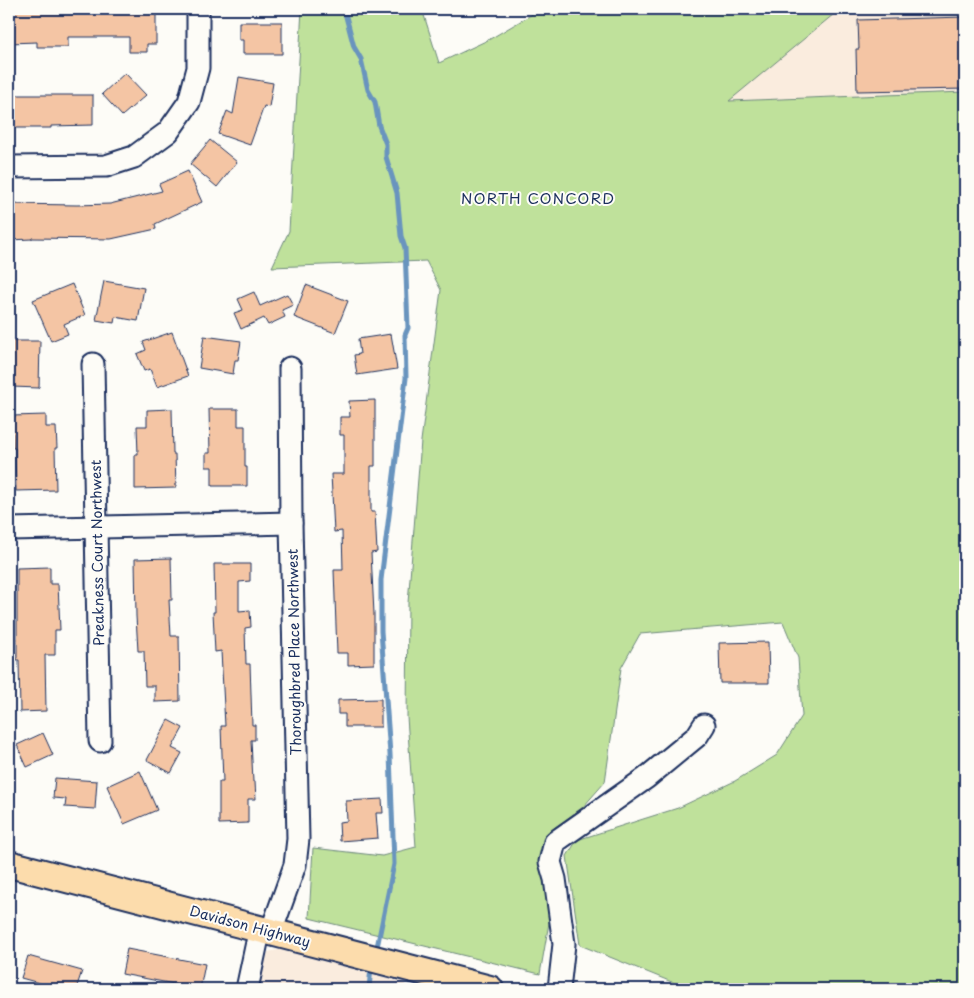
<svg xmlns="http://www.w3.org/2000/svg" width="974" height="998" font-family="'Playpen Sans',sans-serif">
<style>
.built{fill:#faecde}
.green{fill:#bfe19b;stroke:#6d887c}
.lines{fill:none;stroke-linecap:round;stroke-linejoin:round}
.stream{stroke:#6994be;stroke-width:5}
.building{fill:#f4c5a4;stroke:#1b2f5e}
.minor-casing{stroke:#1b2f5e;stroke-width:25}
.major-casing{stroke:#1b2f5e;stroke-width:30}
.minor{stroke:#fdfcf7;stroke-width:21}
.major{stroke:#fcdcac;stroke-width:26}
.labels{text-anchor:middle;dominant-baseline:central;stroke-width:4;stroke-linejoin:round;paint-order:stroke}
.street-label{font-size:14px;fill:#1b2f5e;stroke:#fdfcf7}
.neighbourhood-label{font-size:15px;letter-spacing:1px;fill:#1b2f5e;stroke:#fdfcf7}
</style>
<rect width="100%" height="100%" fill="#fdfcf7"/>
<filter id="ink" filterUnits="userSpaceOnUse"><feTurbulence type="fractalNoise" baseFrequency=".02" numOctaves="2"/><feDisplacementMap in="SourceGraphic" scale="10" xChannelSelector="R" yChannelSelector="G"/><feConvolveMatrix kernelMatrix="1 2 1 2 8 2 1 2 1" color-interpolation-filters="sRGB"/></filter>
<g filter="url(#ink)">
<g class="built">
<path d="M840,9h125v83l-237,9z"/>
<path d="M285,948l120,35 -1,6h-150l2,-10 12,-27z"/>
</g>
<path class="green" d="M302,9h120l17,54 51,-24 51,-30h299l-111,92 236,-9v730l-2,2 -1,28 3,2v135h-276l-109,-44 -13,-89 10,-16 101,-32 57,-27 42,-26 25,-39 -4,-58 -15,-36 -143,12 -19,34 -16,114 -22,25 -29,21 -10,14 6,75 -10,57 -231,-56 4,-70 69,8 34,-9 -9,-130 1,-114 13,-162 20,-151 -15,-29 -154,6 17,-36z"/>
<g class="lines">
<g class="stream">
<path d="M344,9l10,38 7,12 7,31 7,12 4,24 7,18v13l11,36 4,43 4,12 3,80 -3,7 1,43 -25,202v51l9,123 4,110 -18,88"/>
<path d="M369,989l2,-22"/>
</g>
</g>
<g class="building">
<path d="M9,9h136v3l11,-1v33h-9v8h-18v-15h-61v10h-31v-5l-28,1z"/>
<path d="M965,17v72l-108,2 -1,-42h3l-1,-29z"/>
<path d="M239,22h43v32h-39v-14h-4z"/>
<path d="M125,73l21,22 -24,21 -20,-22z"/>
<path d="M239,77l34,6 -4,24 -5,-1 -14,39 -32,-11 9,-23 6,3z"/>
<path d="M9,95h84v30l-42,1v2h-42z"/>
<path d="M210,140l27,22 -20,25 -27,-23z"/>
<path d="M188,171l14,31 -47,22 1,5 -45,10 -79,-1v1l-23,1v-36l68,1 33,-1 52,-13 -3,-7z"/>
<path d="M104,281l40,7 -6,33 -23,-4 -1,6 -18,-3z"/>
<path d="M72,284l13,31 -21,9 4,10 -17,7 -18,-41z"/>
<path d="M306,285l42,16 -13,32 -41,-16z"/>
<path d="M254,292l6,14 27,-12 6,11 -11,5 3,7 -17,8 -4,-7 -23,11 -7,-16 9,-3 -5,-11z"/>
<path d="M172,332l16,44 -31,11 -7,-18 -6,2 -7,-17 9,-4 -3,-8z"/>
<path d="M391,334l6,35 -40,6 -3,-20 6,-1 -2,-15z"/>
<path d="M204,336l37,5 -3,19h-3l-2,14 -34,-6z"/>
<path d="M12,341h28l-1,47 -27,-1z"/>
<path d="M375,400v66h-4v46h4l2,40 -6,1 3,61v50l-26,1v-12h-11l-3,-83h9l-1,-39 -8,1 -3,-58h13v-39h-4v-18h10l-1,-16z"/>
<path d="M172,409l1,45h2l1,34 -41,1v-35h3l-1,-28h10v-16z"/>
<path d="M209,409h29v17h7v41h2v19h-35v-19h-6v-14h4z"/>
<path d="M46,415v12h10l1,21h-2l1,42 -40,1 -1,-43h-2l-1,-32z"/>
<path d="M171,558l1,42h-3l2,36h8l1,65 -25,1v-16h-10l-1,-35h-6l-2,-35 -1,-57z"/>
<path d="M214,564h36v17l-11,1v29l11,-1 1,17 -6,1 1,36h4l2,61h3v15h-4l2,42h2l1,17h-8v24l-29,1v-42h4l-2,-56h4l-4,-75 -6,1 -2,-40h2z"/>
<path d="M50,567v17h8l2,46h-5v25h-10l1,56 -26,1 -1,-52h-2v-92z"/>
<path d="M768,642l1,41h-49l-1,-40z"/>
<path d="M381,699v28h-36v-13h-7v-14z"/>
<path d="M168,720l15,8 -11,20 10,5 -11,20 -24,-13z"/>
<path d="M43,733l10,22 -26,12 -10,-22z"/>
<path d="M140,771l17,39 -33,14 -17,-38z"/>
<path d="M55,778l42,3 -2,28 -30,-2 1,-8 -13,-1z"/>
<path d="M382,799l1,14h-7l2,25 -38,3 -1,-19 8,-1 -1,-20z"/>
<path d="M127,949l78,15 -5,25 -78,-15z"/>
<path d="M28,956l54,15 -6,18h-15l-40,-11z"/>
</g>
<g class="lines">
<defs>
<g id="minor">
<path d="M9,167l97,-1 28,-9 34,-25 21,-30 9,-34v-59"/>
<path d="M93,364l7,377"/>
<path d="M9,529l282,-6"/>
<path d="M271,932l24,-67 3,-26 -7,-316 -1,-155"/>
<path d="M247,989l13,-61"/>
<path d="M559,989l5,-45 -9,-65 -5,-17 5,-20 91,-64 51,-42 7,-11"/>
</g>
<path id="major" d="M9,864l481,125"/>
</defs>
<use href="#minor" class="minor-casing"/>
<use href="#major" class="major-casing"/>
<use href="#minor" class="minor"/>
<use href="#major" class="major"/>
</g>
</g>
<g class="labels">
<g class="street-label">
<text transform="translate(97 553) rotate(-91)">Preakness Court Northwest</text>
<text transform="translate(294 652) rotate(-91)">Thoroughbred Place Northwest</text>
<text transform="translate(250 926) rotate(15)">Davidson Highway</text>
</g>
<g class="neighbourhood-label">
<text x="538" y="197">NORTH CONCORD</text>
</g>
</g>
<rect width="974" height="998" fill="none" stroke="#fdfcf7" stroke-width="30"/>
<rect x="15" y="15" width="944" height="968" fill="none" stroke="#1b2f5e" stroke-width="2" filter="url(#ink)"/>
</svg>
